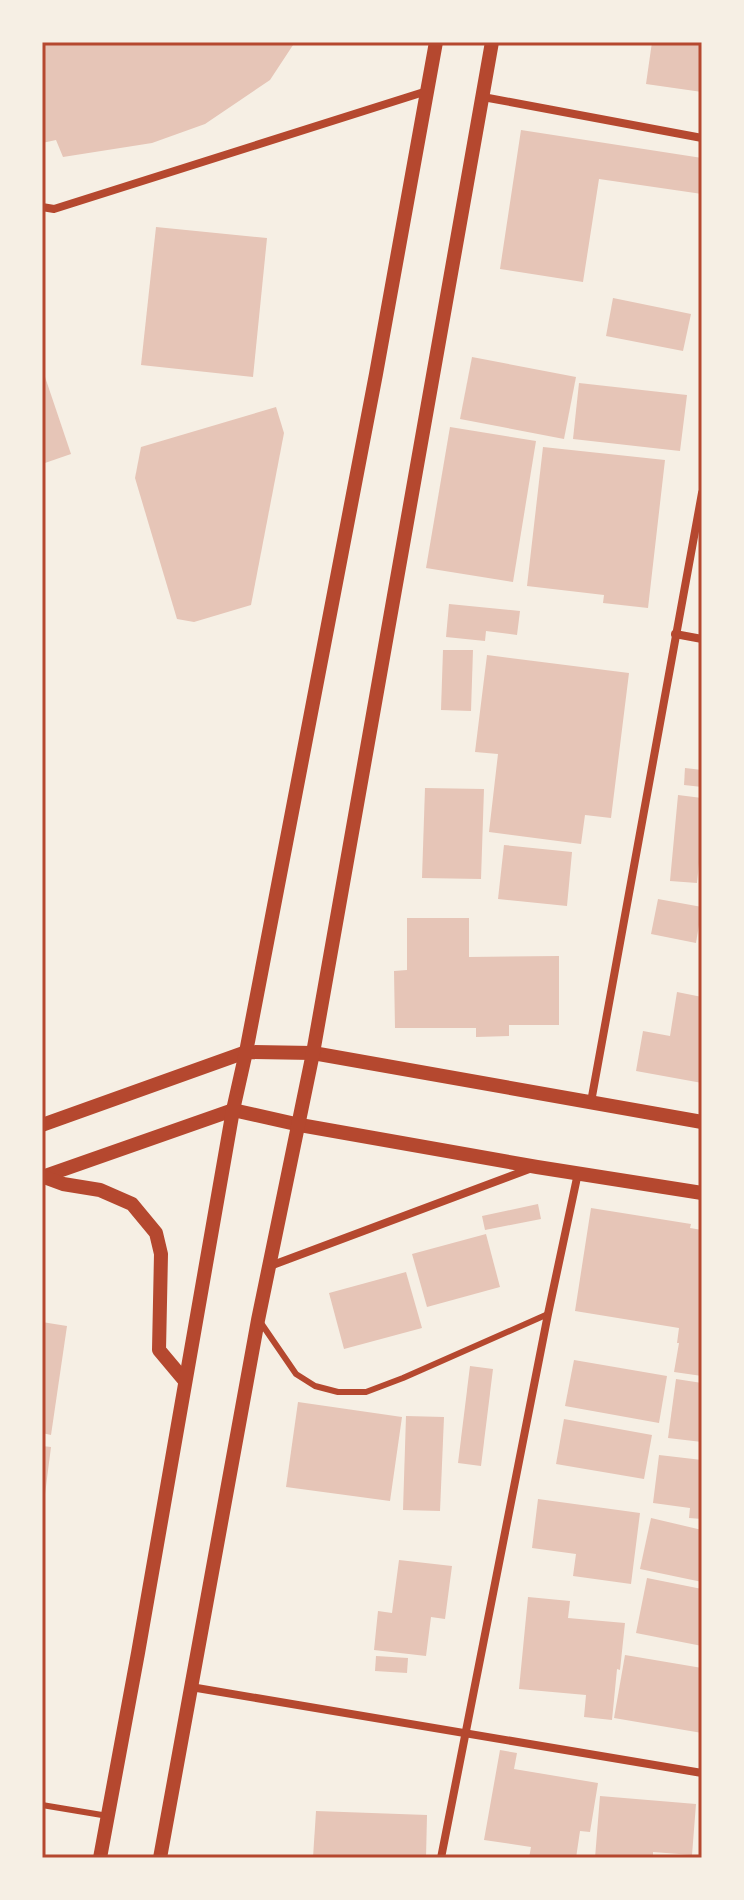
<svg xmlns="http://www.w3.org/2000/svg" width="744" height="1900" font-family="Manrope,sans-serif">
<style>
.building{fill:#e6c5b7}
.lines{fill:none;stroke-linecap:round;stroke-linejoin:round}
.service{stroke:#b5482f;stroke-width:6}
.minor{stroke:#b5482f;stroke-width:8}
.tertiary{stroke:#b5482f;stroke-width:14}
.neatline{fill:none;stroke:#b5482f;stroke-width:3}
</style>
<rect width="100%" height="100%" fill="#f6efe4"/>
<g class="building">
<path d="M42,42h253l-25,38 -65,44 -53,19 -89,14 -7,-17 -14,3z"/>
<path d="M652,42h50v50l-56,-8z"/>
<path d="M521,130l181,28v36l-103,-15 -16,103 -83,-13z"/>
<path d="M156,227l111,11 -14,139 -112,-12z"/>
<path d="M613,298l78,16 -8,37 -77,-15z"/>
<path d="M472,357l104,20 -12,62 -104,-20z"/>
<path d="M42,368l29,86 -29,10z"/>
<path d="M579,383l108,12 -7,56 -107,-12z"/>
<path d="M276,407l8,26 -33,172 -57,17 -17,-3 -42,-141 6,-31z"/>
<path d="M450,427l86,14 -23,141 -87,-14z"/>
<path d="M543,447l122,13 -17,148 -45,-5 1,-8 -77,-9z"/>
<path d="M449,604l71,7 -3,24 -31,-4 -1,10 -39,-4z"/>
<path d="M443,650h30l-2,61 -30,-1z"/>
<path d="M487,655l142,18 -18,145 -26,-3 -4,29 -92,-12 9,-78 -23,-2z"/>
<path d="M685,768l17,2v17l-18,-2z"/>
<path d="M425,788l59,1 -3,90 -59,-1z"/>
<path d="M678,795l24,3v35l-5,50 -27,-2z"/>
<path d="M504,845l68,7 -5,54 -69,-7z"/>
<path d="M658,899l44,8 -6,36 -45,-9z"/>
<path d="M407,918h62v39l90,-1v69h-50v11l-33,1v-9h-81l-1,-57 13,-1z"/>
<path d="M677,992l25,5v86l-66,-12 7,-40 27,5z"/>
<path d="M538,1204l3,15 -56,11 -3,-14z"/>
<path d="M591,1208l100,16 -1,4 12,2v146l-28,-4 5,-29h-2l2,-15 -104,-17z"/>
<path d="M486,1234l14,53 -73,20 -15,-53z"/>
<path d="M406,1272l16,56 -78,21 -15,-56z"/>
<path d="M42,1322l25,4 -16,109 -9,-2z"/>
<path d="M574,1360l93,16 -8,47 -94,-17z"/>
<path d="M470,1366l23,3 -12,97 -23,-3z"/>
<path d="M676,1379l26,4v59l-34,-4z"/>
<path d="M298,1402l104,15 -12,84 -104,-14z"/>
<path d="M406,1416l38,1 -4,94 -37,-1z"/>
<path d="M564,1419l88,16 -8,44 -88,-15z"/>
<path d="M42,1446l9,1 -7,55 -2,-1z"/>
<path d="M659,1455l43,5v59l-13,-1 1,-10 -37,-5z"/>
<path d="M538,1499l102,14 -9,71 -58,-8 3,-22 -44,-6z"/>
<path d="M651,1518l51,12v52l-62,-13z"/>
<path d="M399,1560l53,6 -7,53 -14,-2 -5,39 -52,-6 4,-39 14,2z"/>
<path d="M647,1578l55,11v57l-66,-13z"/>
<path d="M528,1597l42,4 -2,17 57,5 -5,47 -3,-1 -5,51 -28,-3 2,-22 -67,-6z"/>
<path d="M625,1655l77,13v65l-88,-15z"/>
<path d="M376,1656l32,2 -1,15 -32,-2z"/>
<path d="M500,1750l17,3 -3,16 84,14 -8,49 -10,-1 -4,27h-47l2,-11 -47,-7z"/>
<path d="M600,1796l96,8 -4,51 -39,-3v6h-58z"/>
<path d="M316,1811l111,4 -1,43h-113z"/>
</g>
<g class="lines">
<g class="service">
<path d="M261,1323l35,51 19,12 23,6h28l37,-14 145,-64"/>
<path d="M42,1805l66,11"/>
</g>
<g class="minor">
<path d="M483,97l219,41"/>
<path d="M42,207l12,2 373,-118"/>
<path d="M675,634l27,5"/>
<path d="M591,1102l111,-609"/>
<path d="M270,1266l262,-98"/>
<path d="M191,1687l511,86"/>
<path d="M441,1858l107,-544 30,-141"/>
</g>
<g class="tertiary">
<path d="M42,1125l204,-73 67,1 389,69"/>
<path d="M42,1177l191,-67 67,15 237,42 165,26"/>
<path d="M44,1177l19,7 37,6 32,14 24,29 5,21 -2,96 26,31"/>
<path d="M100,1858l38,-205 95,-543 13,-58 130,-678 60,-332"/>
<path d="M160,1858l98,-538 55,-267 179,-1011"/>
</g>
</g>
<rect width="744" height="1900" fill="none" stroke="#f6efe4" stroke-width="88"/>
<rect x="44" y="44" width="656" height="1812" class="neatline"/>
</svg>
